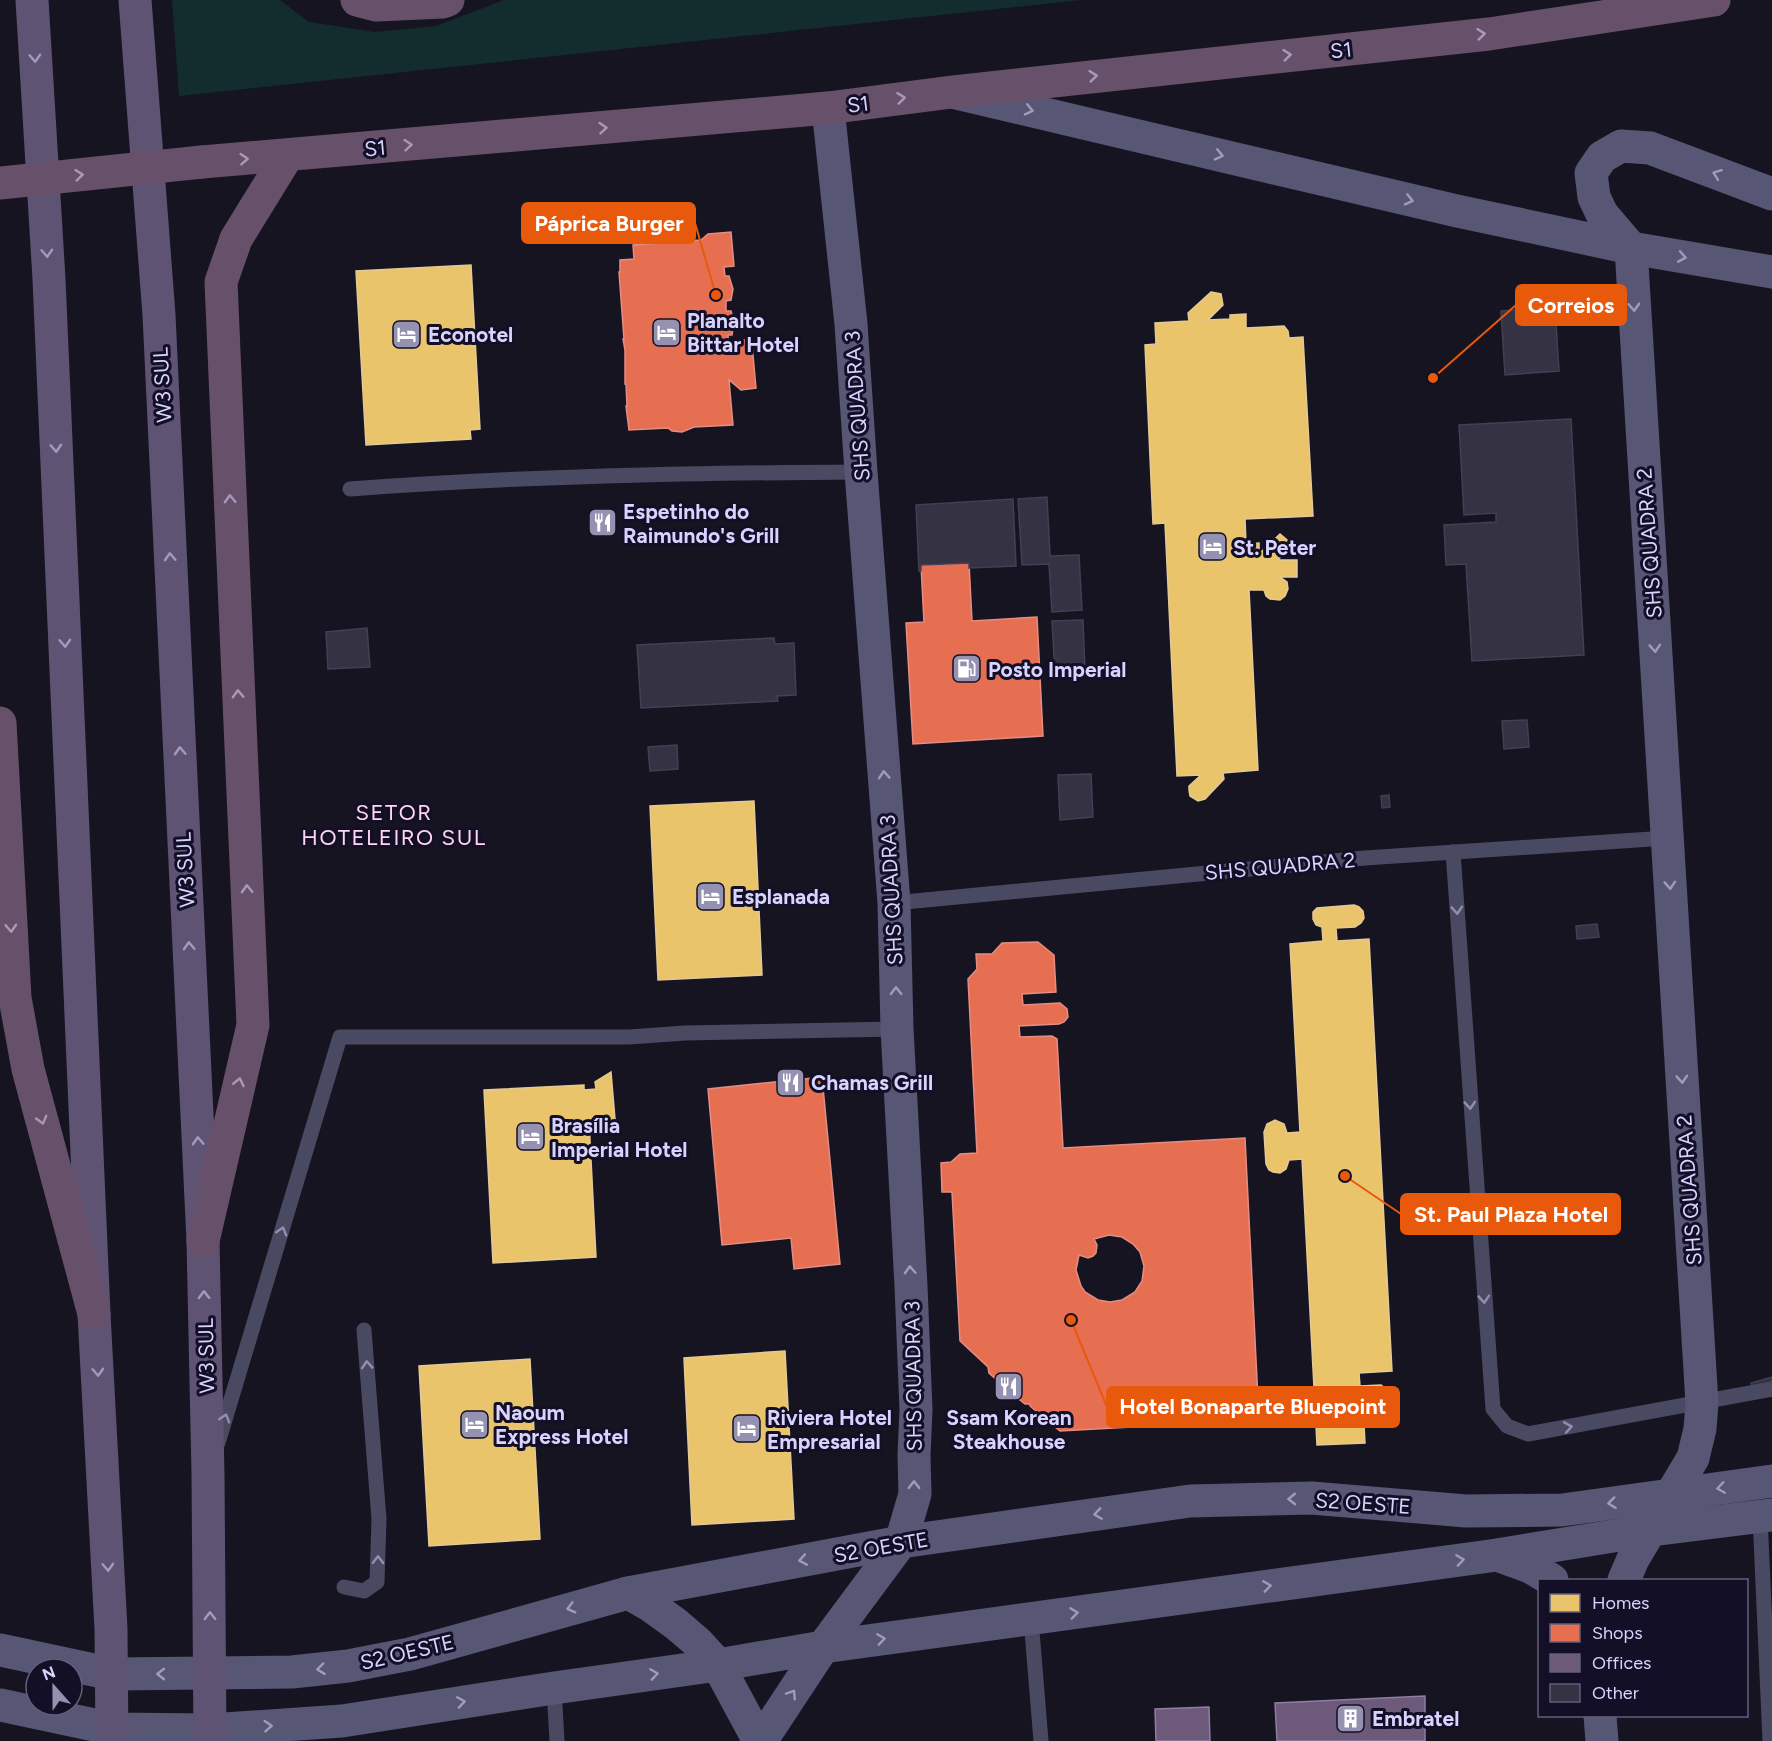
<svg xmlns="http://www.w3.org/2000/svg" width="1772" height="1741" font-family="Figtree,sans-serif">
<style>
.green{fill:#132c2d}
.homes{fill:#e9c46a;stroke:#e4c997;stroke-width:1.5}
.shops{fill:#e76f51;stroke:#e38d85;stroke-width:1.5;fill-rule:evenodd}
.offices{fill:#6d597a;stroke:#8d7ea2;stroke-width:1.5}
.building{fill:#343243;stroke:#433f54;stroke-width:1.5}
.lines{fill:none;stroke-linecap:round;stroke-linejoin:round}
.lane{stroke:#4a4962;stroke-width:15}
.secondary{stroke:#575674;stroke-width:33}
.primary{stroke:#5e5373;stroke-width:33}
.highway{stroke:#67516a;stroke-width:33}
.highway-bridge{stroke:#67516a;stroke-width:33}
.oneway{stroke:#a699bc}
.oneway2{stroke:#a29ac0}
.oneway3{stroke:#9e9bc0}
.oneway4{stroke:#928eb0}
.labels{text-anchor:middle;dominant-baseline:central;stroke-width:6;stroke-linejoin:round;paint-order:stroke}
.street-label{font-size:21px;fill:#d9d4ff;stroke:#130f26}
.poi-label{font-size:21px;font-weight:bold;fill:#d9d4ff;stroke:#130f26;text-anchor:start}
.neighbourhood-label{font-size:22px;letter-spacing:1.5px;fill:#ffd6f0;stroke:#130f26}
.leader{fill:none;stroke:#e8590c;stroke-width:2}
.callout-dot{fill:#e8590c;stroke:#130f26;stroke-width:2}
.callout{fill:#e8590c;stroke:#e8590c;stroke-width:2}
.callout-label{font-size:22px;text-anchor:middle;font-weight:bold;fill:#fff}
</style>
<rect width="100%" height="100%" fill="#161421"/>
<path class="green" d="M172,0h108l29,22 66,10 61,-6 68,-26h577l-902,96z"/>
<g class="homes">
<path d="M471,265l9,164 -10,1 1,9 -105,6 -10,-174z"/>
<path d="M1211,292l10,2 2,11 -15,15 22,-1v-4l16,-1v14l38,-2 4,5 1,7 14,-1 10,179 -68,3 1,25 13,-1v11l21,-20 12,10 -14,16h19v17h-17l7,5 1,7 -3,7 -5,4 -10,-1 -4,-3 -2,-6h-15l9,180 -35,3 1,6 -19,20 -7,2 -8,-5 -1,-6v-4l12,-11 -24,1 -12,-253 -12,1 -8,-179 11,-1 -1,-21 34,-2 -1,-8z"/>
<path d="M754,801l8,174 -104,5 -8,-174z"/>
<path d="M1354,905l5,2 4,4 1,7 -3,5 -6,4 -19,1 1,13 32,-2 23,432 -33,2 1,13 21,-1 5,4 2,5 -1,8 -6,4 -18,2 2,35 -48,2 -15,-286 -13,1 -3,9 -6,4 -7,-1 -4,-2 -3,-6 -2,-32 3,-8 8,-4 9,4 3,9 13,-1 -10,-188 33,-3 -1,-14 -6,-2 -3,-6v-7l4,-4z"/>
<path d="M611,1072l5,59 -20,-10h-7l7,136 -103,6 -9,-173 100,-5v5l12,-1 -1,-7z"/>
<path d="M785,1351l9,168 -102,6 -8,-167z"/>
<path d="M530,1359l10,180 -111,7 -10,-180z"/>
</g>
<g class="shops">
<path d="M731,232l3,34 -10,1 1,9h4l4,13 -2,11 -5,1v10h5l3,11 -2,13h-4l1,19 13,-14h6l4,4 4,44 -15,2 -12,-10 4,45 -39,2 -12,5 -10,-1 -4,-3 -39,2 -3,-24h1l-1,-22h-1v-34l-2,-11h1l-5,-67h1v-12l14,-1 -1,-14 68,-5 7,-6z"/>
<path d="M969,563l3,58 65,-4 6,119 -130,8 -7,-121 18,-1 -3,-57z"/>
<path d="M1038,942l16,13 2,37 -34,2 1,11 37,-2 7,6 1,8 -4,5 -5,2 -40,2 1,11 32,-1 5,3 6,109 182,-10 14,282 -199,11 -30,-25v-2h-5l-10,-8 -16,1v-15l-10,-9 -1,-6 -28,-26 -8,-149h-10l-1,-29 10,-1 9,-8 17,-1 -9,-174 9,-10 -1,-15h16l10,-11zM1109,1235l13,2 11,7 7,8 4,14 -2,15 -7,11 -13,8 -12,2 -12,-2 -13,-8 -4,-6 -5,-16 3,-15 9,3 5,-2 3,-3 1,-8 -3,-6z"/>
<path d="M822,1077l18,187 -46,5 -3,-31 -69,7 -14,-156z"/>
</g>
<g class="offices">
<path d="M1425,1696v45h-148l-2,-38z"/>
<path d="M1209,1707l1,34h-54l-1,-32z"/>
</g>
<g class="building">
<path d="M1555,307l4,64 -54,4 -4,-64z"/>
<path d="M1571,419l13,236 -112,6 -6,-97 -20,1 -2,-40 52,-3v-9l-32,2 -5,-90z"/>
<path d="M1047,497l3,59 29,-1 3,55 -30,2 -3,-48 -27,1 -4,-66z"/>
<path d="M1013,499l3,67 -47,2v-5l-48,2v6h-2l-3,-66z"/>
<path d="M1083,620l2,52 -30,1 -3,-52z"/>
<path d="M367,628l3,39 -42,2 -2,-37z"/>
<path d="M774,638l1,6 19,-1 2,52 -19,1 1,5 -137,7 -4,-63z"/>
<path d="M1527,720l2,27 -25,2 -2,-28z"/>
<path d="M677,745l1,24 -28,2 -2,-24z"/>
<path d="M1091,774l2,43 -33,3 -2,-45z"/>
<path d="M1389,795l1,12 -8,1 -1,-12z"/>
<path d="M1597,924l2,13 -22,2 -1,-13z"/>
<path d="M1772,1377v11l-19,6 -2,-11z"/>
</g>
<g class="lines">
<g class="lane">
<path d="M350,489c170,-13 341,-16 511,-17"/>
<path d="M1453,852l40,557 14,17 21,8 244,-45"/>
<path d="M894,903l471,-45 302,-20"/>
<path d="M218,1443l122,-406h289l56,-4 212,-4"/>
<path d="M1760,1516l10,225"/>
<path d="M344,1587l20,4 13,-9 2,-63 -15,-189"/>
<path d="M1031,1619l10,122"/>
<path d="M554,1688l3,53"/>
</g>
<g class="secondary">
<path d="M956,93l501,118 174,37 141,24"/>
<path d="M1497,1555l33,12 22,13"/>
<path d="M1624,1580l9,-21 60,-101 7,-29 2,-26 -71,-1155 -29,-34 -8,-17 -3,-24 11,-16 19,-11 29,2 122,46"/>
<path d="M628,1593l23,13 25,18 21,18 21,23 41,76"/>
<path d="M0,1650l112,24 180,-2 56,-6 62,-12 218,-61 273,-51 289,-41 122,-3 154,13 96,-1 210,-29"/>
<path d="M0,1705l113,24 97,1 132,-9 212,-33 164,-23 105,-18 674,-92 153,-25 122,-15"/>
<path d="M1600,1716l2,25"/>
<path d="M761,1741l62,-94 78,-105 14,-48 -1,-39 2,-45 -5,-124 -14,-257 -3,-126 -33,-431 -10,-148 -23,-216"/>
</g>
<g class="primary">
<path d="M32,0l17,279 45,1035 17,315 1,112"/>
<path d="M135,0l24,315 44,926 5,233 2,267"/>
</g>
<g class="highway">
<path d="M357,0l19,5 67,-3 5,-2"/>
<path d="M202,162l626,-54 124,-16 537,-58 225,-34"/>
<path d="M0,723l15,275 13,71 66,245"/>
<path d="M203,1241l50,-216 -32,-743 15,-43 51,-83"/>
</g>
<path class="highway-bridge" d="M0,183l202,-21"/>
</g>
<defs><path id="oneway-chevron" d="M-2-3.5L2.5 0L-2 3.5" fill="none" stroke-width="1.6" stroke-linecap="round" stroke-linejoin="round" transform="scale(1.5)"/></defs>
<g class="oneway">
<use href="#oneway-chevron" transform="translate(1481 34) rotate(-6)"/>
<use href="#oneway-chevron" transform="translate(1287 55) rotate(-6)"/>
<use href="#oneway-chevron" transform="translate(1093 76) rotate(-6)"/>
<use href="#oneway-chevron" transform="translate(901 98) rotate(-7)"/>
<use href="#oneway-chevron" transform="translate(603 128) rotate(-5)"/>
<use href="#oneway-chevron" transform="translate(408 145) rotate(-5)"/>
<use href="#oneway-chevron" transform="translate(244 159) rotate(-4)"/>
<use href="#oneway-chevron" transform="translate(79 175) rotate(-6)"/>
<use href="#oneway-chevron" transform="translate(230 499) rotate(-92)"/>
<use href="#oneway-chevron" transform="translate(238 694) rotate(-92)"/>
<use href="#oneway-chevron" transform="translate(247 889) rotate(-92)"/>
<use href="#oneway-chevron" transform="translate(11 928) rotate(87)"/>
<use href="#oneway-chevron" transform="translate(239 1082) rotate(-77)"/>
<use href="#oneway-chevron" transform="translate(42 1120) rotate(75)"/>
</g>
<g class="oneway2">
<use href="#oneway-chevron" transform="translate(35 58) rotate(87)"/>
<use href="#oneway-chevron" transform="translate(47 253) rotate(87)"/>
<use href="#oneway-chevron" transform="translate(56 448) rotate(87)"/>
<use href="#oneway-chevron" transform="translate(170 557) rotate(-93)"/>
<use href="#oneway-chevron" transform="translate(65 643) rotate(87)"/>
<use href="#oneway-chevron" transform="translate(180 751) rotate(-93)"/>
<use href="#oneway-chevron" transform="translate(189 946) rotate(-93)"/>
<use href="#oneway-chevron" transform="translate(198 1141) rotate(-93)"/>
<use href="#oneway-chevron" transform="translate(204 1295) rotate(-91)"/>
<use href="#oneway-chevron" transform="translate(98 1372) rotate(87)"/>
<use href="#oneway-chevron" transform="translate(108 1567) rotate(87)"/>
<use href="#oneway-chevron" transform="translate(210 1616) rotate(-91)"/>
</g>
<g class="oneway3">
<use href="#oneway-chevron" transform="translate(1029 110) rotate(13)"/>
<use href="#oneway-chevron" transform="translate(1219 155) rotate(13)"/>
<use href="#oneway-chevron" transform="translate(1717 174) rotate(-159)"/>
<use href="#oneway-chevron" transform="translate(1409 200) rotate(13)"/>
<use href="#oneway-chevron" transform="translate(1682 257) rotate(10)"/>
<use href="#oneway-chevron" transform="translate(1634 307) rotate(87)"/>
<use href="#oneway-chevron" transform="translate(1655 648) rotate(86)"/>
<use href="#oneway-chevron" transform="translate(884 775) rotate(-94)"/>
<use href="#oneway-chevron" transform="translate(1670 885) rotate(86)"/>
<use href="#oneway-chevron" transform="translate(896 991) rotate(-91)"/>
<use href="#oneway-chevron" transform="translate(1682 1079) rotate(86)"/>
<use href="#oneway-chevron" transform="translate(910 1270) rotate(-93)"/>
<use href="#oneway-chevron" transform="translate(914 1485) rotate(-90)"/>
<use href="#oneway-chevron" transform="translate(1721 1488) rotate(172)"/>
<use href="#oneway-chevron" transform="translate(1292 1499) rotate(179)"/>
<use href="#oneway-chevron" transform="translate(1612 1503) rotate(173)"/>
<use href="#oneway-chevron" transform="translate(1098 1514) rotate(172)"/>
<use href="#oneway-chevron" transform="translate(803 1560) rotate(170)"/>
<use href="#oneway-chevron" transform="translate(1460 1560) rotate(-8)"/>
<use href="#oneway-chevron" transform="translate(1267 1586) rotate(-8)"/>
<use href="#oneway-chevron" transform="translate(571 1608) rotate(165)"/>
<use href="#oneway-chevron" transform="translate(1074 1613) rotate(-8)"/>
<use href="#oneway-chevron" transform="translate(881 1639) rotate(-8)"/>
<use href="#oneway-chevron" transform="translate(321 1669) rotate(173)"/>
<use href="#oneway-chevron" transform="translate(161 1674) rotate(-180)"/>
<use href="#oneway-chevron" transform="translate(654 1674) rotate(-8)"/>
<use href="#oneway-chevron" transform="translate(792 1694) rotate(-57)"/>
<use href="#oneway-chevron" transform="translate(461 1702) rotate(-9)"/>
<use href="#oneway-chevron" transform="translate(268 1726) rotate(-4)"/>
</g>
<g class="oneway4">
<use href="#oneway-chevron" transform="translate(1457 910) rotate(86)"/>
<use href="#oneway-chevron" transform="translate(1470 1105) rotate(86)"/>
<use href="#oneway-chevron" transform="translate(282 1231) rotate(-73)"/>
<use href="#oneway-chevron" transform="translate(1484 1299) rotate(86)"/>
<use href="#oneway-chevron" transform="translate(367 1365) rotate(-94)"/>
<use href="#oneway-chevron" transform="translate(225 1418) rotate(-73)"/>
<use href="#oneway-chevron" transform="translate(1568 1427) rotate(-10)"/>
<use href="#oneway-chevron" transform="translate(378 1560) rotate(-89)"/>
</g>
<defs>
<symbol id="hotel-square" viewBox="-11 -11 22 22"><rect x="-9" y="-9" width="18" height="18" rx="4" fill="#9591b1" stroke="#130f26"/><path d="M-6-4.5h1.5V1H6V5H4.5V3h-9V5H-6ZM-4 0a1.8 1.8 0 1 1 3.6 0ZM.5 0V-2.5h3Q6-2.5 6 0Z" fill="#fff"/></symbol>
<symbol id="restaurant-square" viewBox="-11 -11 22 22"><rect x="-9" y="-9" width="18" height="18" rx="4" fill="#9591b1" stroke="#130f26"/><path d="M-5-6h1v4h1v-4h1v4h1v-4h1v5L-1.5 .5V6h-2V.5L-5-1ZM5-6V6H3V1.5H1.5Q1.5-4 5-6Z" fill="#fff"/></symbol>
<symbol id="fuel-square" viewBox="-11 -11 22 22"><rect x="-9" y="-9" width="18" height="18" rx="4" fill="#9591b1" stroke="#130f26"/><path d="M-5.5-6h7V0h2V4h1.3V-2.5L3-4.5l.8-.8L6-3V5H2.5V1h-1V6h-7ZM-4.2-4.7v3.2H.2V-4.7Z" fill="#fff"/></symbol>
<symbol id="building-square" viewBox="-11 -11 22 22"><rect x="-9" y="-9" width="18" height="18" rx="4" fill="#9591b1" stroke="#130f26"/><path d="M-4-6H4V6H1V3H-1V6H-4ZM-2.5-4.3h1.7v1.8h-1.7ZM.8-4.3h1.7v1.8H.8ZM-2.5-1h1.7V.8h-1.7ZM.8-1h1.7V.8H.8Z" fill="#fff"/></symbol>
</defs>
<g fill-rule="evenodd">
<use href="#hotel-square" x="650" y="316" width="33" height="33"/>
<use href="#hotel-square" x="390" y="318" width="33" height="33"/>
<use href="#restaurant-square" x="586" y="506" width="33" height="33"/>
<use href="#hotel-square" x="1196" y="530" width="33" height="33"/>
<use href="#fuel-square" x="950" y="652" width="33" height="33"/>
<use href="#hotel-square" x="694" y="880" width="33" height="33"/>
<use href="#restaurant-square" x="774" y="1066" width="33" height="33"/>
<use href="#hotel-square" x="514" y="1120" width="33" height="33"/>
<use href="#restaurant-square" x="992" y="1370" width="33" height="33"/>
<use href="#hotel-square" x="458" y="1408" width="33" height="33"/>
<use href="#hotel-square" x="730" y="1412" width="33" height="33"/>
<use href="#building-square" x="1334" y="1702" width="33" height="33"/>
</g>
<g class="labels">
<g class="street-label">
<text transform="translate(1341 50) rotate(-6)">S1</text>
<text transform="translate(858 104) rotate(-7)">S1</text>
<text transform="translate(375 148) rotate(-5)">S1</text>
<text transform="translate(162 385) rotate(-93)">W3 SUL</text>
<text transform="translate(857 406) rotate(-94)">SHS QUADRA 3</text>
<text transform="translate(1649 543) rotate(-94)">SHS QUADRA 2</text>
<text transform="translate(1280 866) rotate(-5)">SHS QUADRA 2</text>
<text transform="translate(185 870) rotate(-93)">W3 SUL</text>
<text transform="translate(891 890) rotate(-93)">SHS QUADRA 3</text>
<text transform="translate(1689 1190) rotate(-94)">SHS QUADRA 2</text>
<text transform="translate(206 1356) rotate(-91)">W3 SUL</text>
<text transform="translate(913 1376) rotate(-91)">SHS QUADRA 3</text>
<text transform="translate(1363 1503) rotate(4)">S2 OESTE</text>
<text transform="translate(881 1547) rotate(-10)">S2 OESTE</text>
<text transform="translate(407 1652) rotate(-13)">S2 OESTE</text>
</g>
<g class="poi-label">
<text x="687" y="320">Planalto<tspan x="687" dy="24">Bittar Hotel</tspan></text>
<text x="428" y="334">Econotel</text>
<text x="623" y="511">Espetinho do<tspan x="623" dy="24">Raimundo's Grill</tspan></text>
<text x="1233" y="547">St. Peter</text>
<text x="988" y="669">Posto Imperial</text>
<text x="732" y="896">Esplanada</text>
<text x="811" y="1082">Chamas Grill</text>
<text x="551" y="1125">Brasília<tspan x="551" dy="24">Imperial Hotel</tspan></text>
<text x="495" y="1412">Naoum<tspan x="495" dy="24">Express Hotel</tspan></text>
<text x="767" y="1417">Riviera Hotel<tspan x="767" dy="24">Empresarial</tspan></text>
<text x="1009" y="1417" text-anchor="middle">Ssam Korean<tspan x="1009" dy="24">Steakhouse</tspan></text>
<text x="1372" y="1718">Embratel</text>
</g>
<g class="neighbourhood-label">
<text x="394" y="812">SETOR<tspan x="394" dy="25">HOTELEIRO SUL</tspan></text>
</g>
</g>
<path class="leader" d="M716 295L695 223M1433 378L1516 305M1345 1176L1401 1214M1071 1320L1107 1407"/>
<g class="callout-dot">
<circle cx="716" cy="295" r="6"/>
<circle cx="1433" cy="378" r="6"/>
<circle cx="1345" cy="1176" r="6"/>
<circle cx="1071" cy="1320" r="6"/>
</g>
<g class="callout">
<rect x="522" y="203" width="173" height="40" rx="6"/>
<rect x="1516" y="285" width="110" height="40" rx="6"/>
<rect x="1401" y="1194" width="219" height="40" rx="6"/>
<rect x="1107" y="1387" width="292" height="40" rx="6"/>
</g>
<g class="callout-label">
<text x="609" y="231">Páprica Burger</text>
<text x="1571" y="313">Correios</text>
<text x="1511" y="1222">St. Paul Plaza Hotel</text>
<text x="1253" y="1414">Hotel Bonaparte Bluepoint</text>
</g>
<rect x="1538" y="1579" width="210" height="138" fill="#130f26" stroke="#625e7d" stroke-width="1.5"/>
<rect x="1550" y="1594" width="30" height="18" fill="#e9c46a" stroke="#625e7d" stroke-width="1.5"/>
<text x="1592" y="1609" font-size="18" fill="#d9d4ff">Homes</text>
<rect x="1550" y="1624" width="30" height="18" fill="#e76f51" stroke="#625e7d" stroke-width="1.5"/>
<text x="1592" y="1639" font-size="18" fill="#d9d4ff">Shops</text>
<rect x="1550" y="1654" width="30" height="18" fill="#6d597a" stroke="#625e7d" stroke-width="1.5"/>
<text x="1592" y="1669" font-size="18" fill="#d9d4ff">Offices</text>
<rect x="1550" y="1684" width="30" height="18" fill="#343243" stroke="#625e7d" stroke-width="1.5"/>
<text x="1592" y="1699" font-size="18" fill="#d9d4ff">Other</text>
<g transform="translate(54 1687) rotate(339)"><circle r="28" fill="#130f26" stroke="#625e7d" stroke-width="1.5"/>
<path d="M0-4.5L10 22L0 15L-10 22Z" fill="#9591b1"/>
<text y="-9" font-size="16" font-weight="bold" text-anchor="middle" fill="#d9d4ff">N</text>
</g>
</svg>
